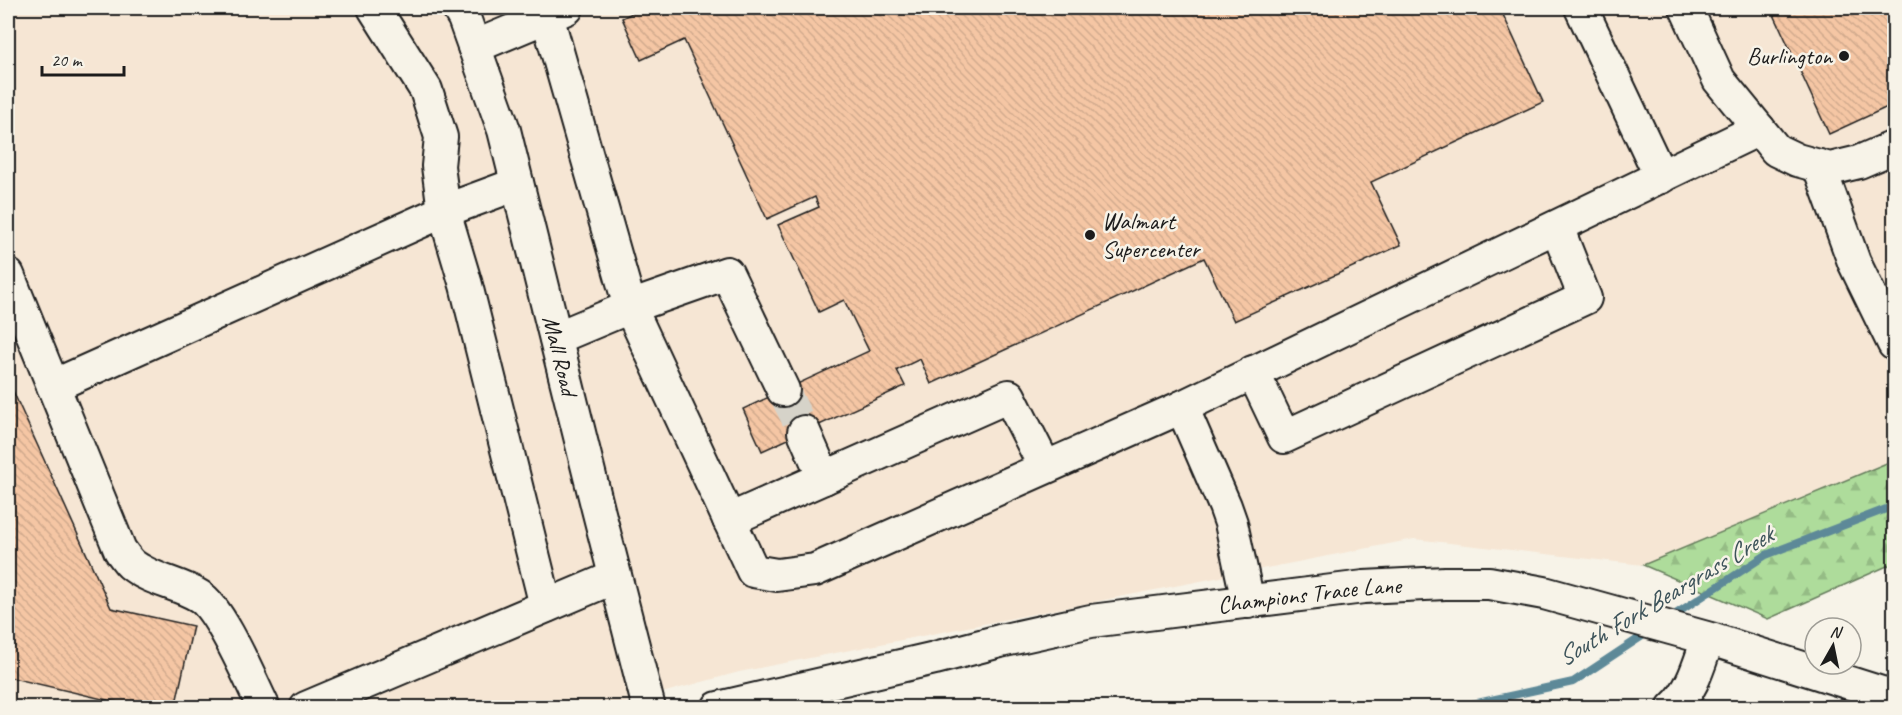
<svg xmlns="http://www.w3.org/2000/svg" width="1902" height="715" font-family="Caveat,sans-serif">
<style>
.built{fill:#f6e6d4}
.forest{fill:url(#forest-firs);stroke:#657c5c;stroke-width:1.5}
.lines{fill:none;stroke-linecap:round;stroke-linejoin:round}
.stream{stroke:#5d8998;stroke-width:8}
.building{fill:url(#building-back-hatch);stroke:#1c1c1c;stroke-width:1.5}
.minor-tunnel{stroke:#d6d3c9;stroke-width:32;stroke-dasharray:32 16;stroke-linecap:butt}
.minor-casing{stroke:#1c1c1c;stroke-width:36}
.minor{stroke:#f7f3e8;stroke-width:32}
.poi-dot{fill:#1c1c1c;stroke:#f7f3e8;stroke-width:2}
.labels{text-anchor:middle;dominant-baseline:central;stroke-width:5;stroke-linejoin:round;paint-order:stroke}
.poi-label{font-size:24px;fill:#1c1c1c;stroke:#f7f3e8;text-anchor:end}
.street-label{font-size:24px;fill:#1c1c1c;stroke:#f7f3e8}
.water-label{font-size:26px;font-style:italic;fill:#3d535a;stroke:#f7f3e8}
</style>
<defs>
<pattern id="forest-firs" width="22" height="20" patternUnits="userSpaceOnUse" patternTransform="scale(1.5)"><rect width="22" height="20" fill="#aedc9b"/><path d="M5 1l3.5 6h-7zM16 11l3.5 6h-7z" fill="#95bc85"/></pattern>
<pattern id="building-back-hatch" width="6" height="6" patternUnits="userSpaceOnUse" patternTransform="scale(1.5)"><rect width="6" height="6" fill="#f5c6a4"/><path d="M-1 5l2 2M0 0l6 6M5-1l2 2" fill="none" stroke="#d1aa8d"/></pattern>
</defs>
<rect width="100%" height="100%" fill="#f7f3e8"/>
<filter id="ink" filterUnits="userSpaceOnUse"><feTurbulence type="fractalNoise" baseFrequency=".0167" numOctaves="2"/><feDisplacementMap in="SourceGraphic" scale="12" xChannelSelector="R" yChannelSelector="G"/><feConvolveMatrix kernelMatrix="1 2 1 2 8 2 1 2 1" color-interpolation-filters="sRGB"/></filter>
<g filter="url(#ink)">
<path class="built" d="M8,8h1886v452l-251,105 -229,-26 -675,133 -129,35h-602z"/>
<path class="forest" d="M1894,460v103l-126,56 -125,-54z"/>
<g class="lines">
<g class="stream">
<path d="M1668,619l98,-64 128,-49"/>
<path d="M1454,708l119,-26 77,-51"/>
</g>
</g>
<g class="building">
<path d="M638,8h862l43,94 -172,80 30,63 -167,76 -30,-63 -273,126 -11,-25 -23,11 8,16 -143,65 -19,-42 126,-58 -25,-51 -25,12 -41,-87 41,-18 -4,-10 -48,22 -83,-179 -43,20 -19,-42 16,-8z"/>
<path d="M1771,8h123v96l-65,30z"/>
<path d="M8,380l103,228 82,18 -18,82h-34l-133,-31z"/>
</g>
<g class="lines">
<path class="minor-tunnel" d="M783,390l21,42"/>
<defs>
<g id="minor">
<path d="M374,8l52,82 15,47 -3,29 6,45 22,74 80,321"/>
<path id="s1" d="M458,8l6,10 40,112 94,379 51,199"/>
<path d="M1581,8l80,169"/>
<path d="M1686,8l33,72 57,70 21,10 33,9 29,-7 35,-15"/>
<path d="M547,16l83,291 97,-34 56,117"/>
<path d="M474,47l93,-39"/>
<path d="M1819,166l35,96 40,82"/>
<path d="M8,275l112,275c3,4 7,10 11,14 19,16 47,19 68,32 22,13 52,86 65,112"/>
<path d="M556,338l74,-31 123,264 24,4 38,-5 367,-163 577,-278"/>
<path d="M1253,372l31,65 301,-139 -28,-71"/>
<path d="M53,386l391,-175 73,-27"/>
<path d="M1182,407l43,99 6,17 17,79"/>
<path d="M804,432l20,46"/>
<path d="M729,520l280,-124 36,71"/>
<path d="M306,708l309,-131"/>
<path id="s2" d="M718,708l217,-50 65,-17 91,-20 273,-34 81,-4h44l55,10 170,47 180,57"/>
<path d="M1673,708c20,-18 26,-44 35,-69"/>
</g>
</defs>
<use href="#minor" class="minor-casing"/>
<use href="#minor" class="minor"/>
</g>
</g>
<g class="poi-dot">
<circle cx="1844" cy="56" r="6"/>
<circle cx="1090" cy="235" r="6"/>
</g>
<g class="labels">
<g class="poi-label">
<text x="1832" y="56">Burlington</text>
<text x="1102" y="221" text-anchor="start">Walmart<tspan x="1102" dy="28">Supercenter</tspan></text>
</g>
<g class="street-label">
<text stroke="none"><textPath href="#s1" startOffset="363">Mall Road</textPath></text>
<text stroke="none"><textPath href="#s2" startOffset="603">Champions Trace Lane</textPath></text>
</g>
<g class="water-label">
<text transform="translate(1665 596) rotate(-31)">South Fork Beargrass Creek</text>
</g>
</g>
<rect width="1902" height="715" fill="none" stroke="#f7f3e8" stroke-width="30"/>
<rect x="15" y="15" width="1872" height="685" fill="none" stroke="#1c1c1c" stroke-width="2" filter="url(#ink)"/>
<g transform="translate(1833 646) rotate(9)"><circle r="28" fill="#f7f3e8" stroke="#9f9d96" stroke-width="1.5"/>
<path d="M0-4.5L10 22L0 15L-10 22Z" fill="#1c1c1c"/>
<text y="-9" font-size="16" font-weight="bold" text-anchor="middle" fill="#1c1c1c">N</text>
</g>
<path d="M42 66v9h82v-9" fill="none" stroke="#1c1c1c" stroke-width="3"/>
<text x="51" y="66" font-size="18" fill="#1c1c1c" stroke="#f7f3e8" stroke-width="4.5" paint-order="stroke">20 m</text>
</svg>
